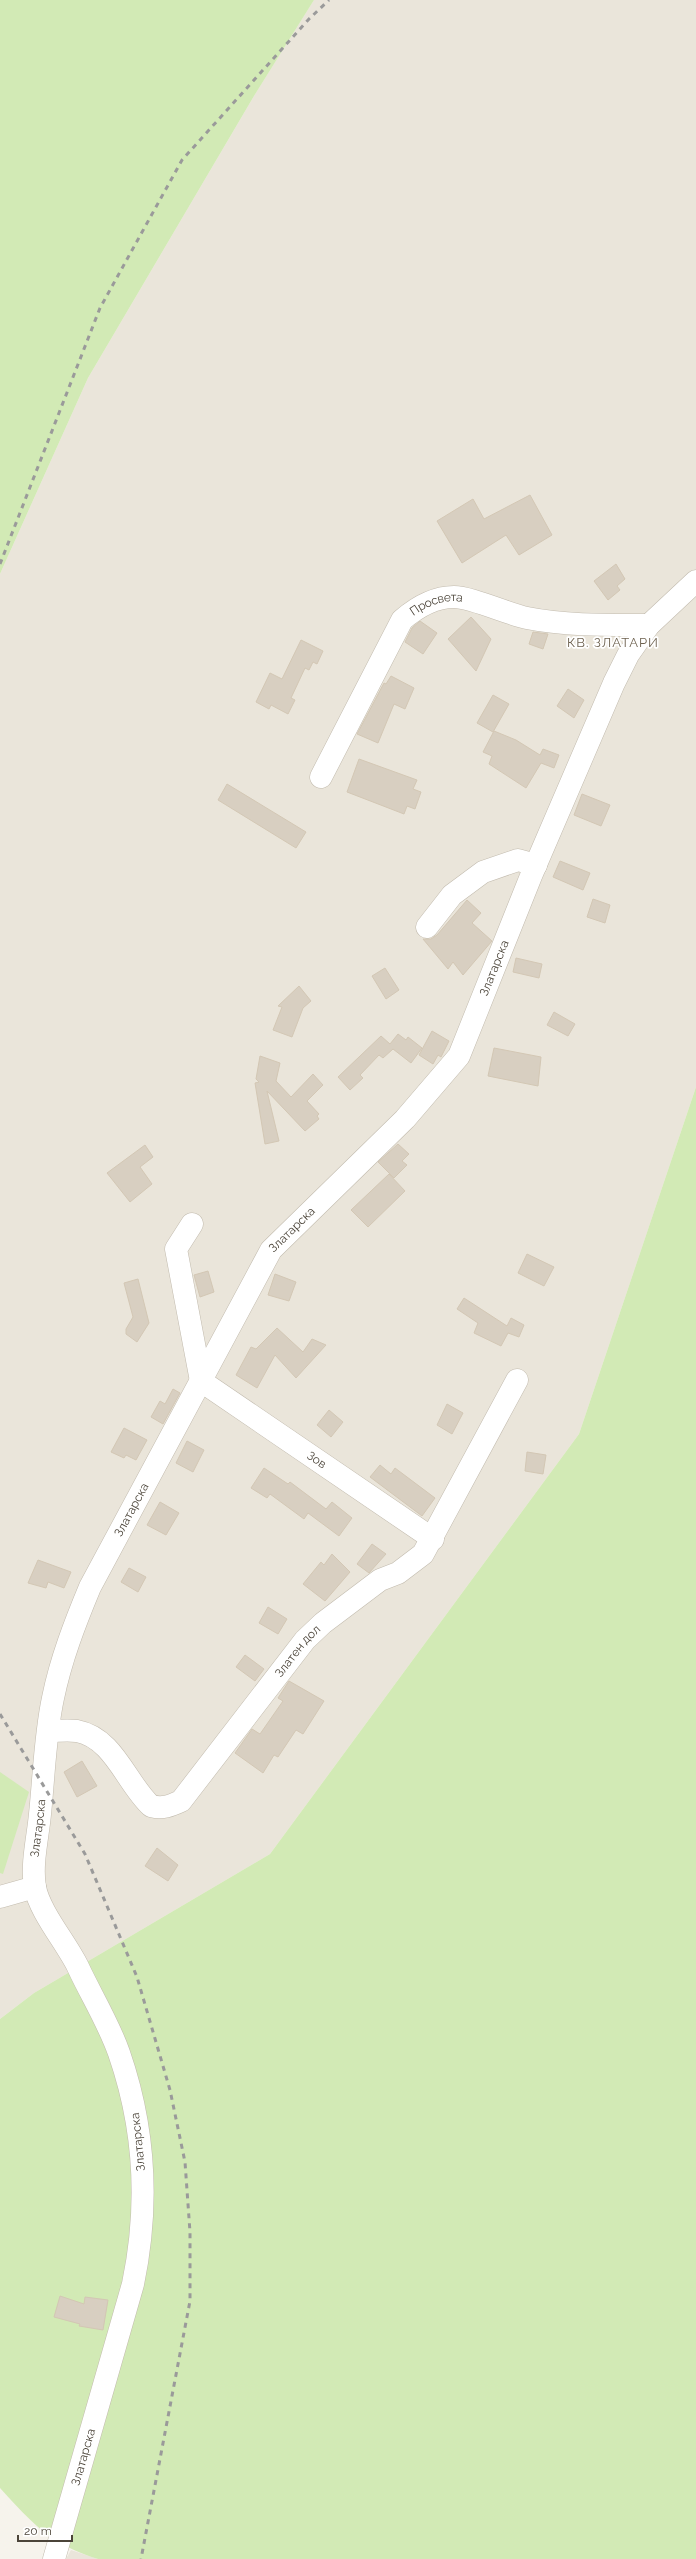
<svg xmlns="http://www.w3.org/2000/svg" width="696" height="2559" font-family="Raleway,sans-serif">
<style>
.residential{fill:#eae5da}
.green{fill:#d2eab5}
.building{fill:#d8cfc1;stroke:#d3c7b4}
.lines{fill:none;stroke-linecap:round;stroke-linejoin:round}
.minor-casing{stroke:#c2bbae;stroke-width:23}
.minor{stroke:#fff;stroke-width:22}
.rail{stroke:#9a9a9a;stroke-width:3;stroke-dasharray:5 5;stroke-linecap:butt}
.labels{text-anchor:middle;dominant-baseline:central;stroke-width:3.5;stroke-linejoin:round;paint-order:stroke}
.street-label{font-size:12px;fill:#4b4439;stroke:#fff}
.neighbourhood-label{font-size:13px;letter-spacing:1px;fill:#6e6250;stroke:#fff}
</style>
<rect width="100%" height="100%" fill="#f6f3ec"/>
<g class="residential">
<path d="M314,0h382v1087l-117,347 -309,420 -236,139 -34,26v-1445l88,-196 166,-282z"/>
<path d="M71,2550l27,9h-32z"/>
</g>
<g class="green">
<path d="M0,0h314l-60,96 -166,282 -88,196z"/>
<path d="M696,1087v1472h-598c-48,-15 -65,-35 -98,-71v-469l34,-26 236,-139 309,-420z"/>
<path d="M0,1772l29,20 -26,82 -3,-1z"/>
</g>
<g class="building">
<path d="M530,495l22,40 -33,20 -13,-20 -44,28 -25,-42 36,-22 11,20z"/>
<path d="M616,564l9,15 -8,7 3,4 -12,10 -14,-19z"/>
<path d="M471,617l20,22 -15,32 -28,-32z"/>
<path d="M420,621l17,12 -14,21 -18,-12 7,-14z"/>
<path d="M533,632l15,2 -5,15 -14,-5z"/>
<path d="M301,640l22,11 -6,13 -4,-2 -4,8 -4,-2 -14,30 4,2 -7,14 -17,-9 -2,4 -13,-7 14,-29 12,6z"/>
<path d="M391,676l23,12 -9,21 -11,-5 -16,39 -21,-9 27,-51 2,1z"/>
<path d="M568,689l16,11 -10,18 -17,-12z"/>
<path d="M493,695l16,9 -16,28 -16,-9z"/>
<path d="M494,731l22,9 24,15 3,-6 16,6 -5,13 -13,-5 -15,25 -37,-24 3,-8 -9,-4z"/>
<path d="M359,759l58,21 -4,9 8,3 -6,17 -8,-3 -3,8 -57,-22z"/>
<path d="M227,784l79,48 -10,16 -78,-48z"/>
<path d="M582,794l28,11 -9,21 -27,-11z"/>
<path d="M560,861l30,12 -7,17 -30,-13z"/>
<path d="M593,899l17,6 -5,18 -18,-6z"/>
<path d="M467,900l14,13 -9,10 20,18 -29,34 -10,-13 -5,7 -25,-30h8l6,-4z"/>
<path d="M516,958l26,6 -3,14 -26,-6z"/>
<path d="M385,968l14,22 -13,9 -14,-23z"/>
<path d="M299,986l12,15 -8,7 -11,29 -19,-7 9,-23 -4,-1z"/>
<path d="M554,1012l21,12 -7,12 -21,-11z"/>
<path d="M432,1031l17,10 -8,16 -3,-2 -5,9 -14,-9z"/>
<path d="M398,1034l8,6 2,-3 14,11 -11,15 -18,-14 -10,9 -4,-3 -19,20 3,3 -13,12 -12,-13 43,-41 9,8z"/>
<path d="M494,1048l47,9 -3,29 -50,-10z"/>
<path d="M260,1056l20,7 -4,18 15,16 22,-23 10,11 -16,16 12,13 -2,2 2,3 -14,12 -38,-40 12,50 -14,3 -10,-61 4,-1 -3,-3z"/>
<path d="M398,1144l11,10 -7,7 5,4 -13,13 -16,-16z"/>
<path d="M145,1145l8,12 -13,10 12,17 -22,18 -23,-29z"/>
<path d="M389,1174l16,17 -37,36 -17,-17z"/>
<path d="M527,1254l27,13 -10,19 -26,-13z"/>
<path d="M208,1271l6,21 -14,5 -6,-22z"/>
<path d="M275,1274l21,8 -7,19 -21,-6z"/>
<path d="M138,1279l11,44 -12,19 -11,-8v-5l7,-12 -9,-34z"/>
<path d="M464,1298l43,28 4,-8 13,7 -5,12 -11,-4 -7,13 -27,-13 4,-10 -21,-14z"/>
<path d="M277,1328l26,24 9,-13 14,6 -30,33 -21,-23 -18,33 -21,-13 15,-28 5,2z"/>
<path d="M173,1389l7,4 -17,31 -12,-7 9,-16 5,3z"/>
<path d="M447,1404l16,9 -11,21 -15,-9z"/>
<path d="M329,1410l14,12 -12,15 -14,-12z"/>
<path d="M124,1428l23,12 -11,20 -10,-5 -2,3 -13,-6z"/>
<path d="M187,1441l17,9 -11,22 -17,-9z"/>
<path d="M527,1452l19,3 -3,19 -18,-3z"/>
<path d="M380,1465l11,9 4,-6 40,30 -13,18 -52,-39z"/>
<path d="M264,1468l24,16 2,-2 36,27 6,-7 20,16 -13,18 -31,-23 -4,6 -34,-25 -3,4 -16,-10z"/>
<path d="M160,1502l19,11 -13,22 -19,-10z"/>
<path d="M372,1544l14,10 -17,19 -12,-9z"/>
<path d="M332,1554l18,18 -25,29 -22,-17 18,-22 3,3z"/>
<path d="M38,1560l33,12 -7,16 -16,-6 -2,6 -18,-5z"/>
<path d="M129,1568l17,9 -8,15 -17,-10z"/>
<path d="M268,1607l19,12 -9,15 -19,-11z"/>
<path d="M245,1655l19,14 -9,12 -19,-14z"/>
<path d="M289,1681l35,20 -21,33 -7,-4 -18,27 -4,-2 -11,18 -28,-20 17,-24 8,5 23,-33 -5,-3z"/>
<path d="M82,1761l15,25 -20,11 -13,-25z"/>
<path d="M157,1848l21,17 -10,16 -23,-15z"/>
<path d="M60,2296l24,8 1,-7 23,3 -5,30 -24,-4 1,-2 -26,-7z"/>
</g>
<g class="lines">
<defs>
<g id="minor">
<path id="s1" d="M321,777l81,-157c15,-13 32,-23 52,-23 17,0 54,17 73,21 40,8 82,7 122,7"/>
<path d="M427,927l25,-32 31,-23 35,-12 18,5"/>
<path id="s2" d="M192,1224l-16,25 25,132 232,158"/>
<path id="s3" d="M49,1731c9,0 19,-1 28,0 37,7 49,52 74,75 12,3 19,0 30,-5l124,-161 18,-17 57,-43 18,-7 25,-19 94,-174"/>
<path d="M0,1897l35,-10"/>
<path id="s4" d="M54,2559l79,-275c16,-77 12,-156 -14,-231 -10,-29 -28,-58 -41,-86 -11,-23 -39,-56 -43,-80 -4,-23 3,-50 5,-73 4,-38 5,-79 13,-116 8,-39 22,-75 37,-111l181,-337 134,-131 54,-63 72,-180 83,-193 14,-28 21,-30 47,-44"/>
</g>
</defs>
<use href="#minor" class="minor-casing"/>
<use href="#minor" class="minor"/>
<g class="rail">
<path d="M0,564l100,-256 82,-148 127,-141 20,-19"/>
<path d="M0,1714l85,140 52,123 33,113 15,72 5,70v69l-49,258"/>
</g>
</g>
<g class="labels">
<g class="street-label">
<text stroke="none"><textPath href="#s1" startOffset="216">Просвета</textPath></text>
<text stroke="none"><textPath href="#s4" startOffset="1762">Златарска</textPath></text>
<text stroke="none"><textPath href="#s4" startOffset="1426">Златарска</textPath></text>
<text stroke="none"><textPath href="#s2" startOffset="304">Зов</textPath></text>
<text stroke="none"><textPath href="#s4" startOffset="1102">Златарска</textPath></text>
<text stroke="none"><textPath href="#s3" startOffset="357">Златен дол</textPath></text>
<text stroke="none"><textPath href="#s4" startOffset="766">Златарска</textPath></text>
<text transform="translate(138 2142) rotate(-96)">Златарска</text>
<text stroke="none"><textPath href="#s4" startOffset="106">Златарска</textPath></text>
</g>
<g class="neighbourhood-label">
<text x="613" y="642">КВ. ЗЛАТАРИ</text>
</g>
</g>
<path d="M18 2535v6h54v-6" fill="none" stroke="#4b4439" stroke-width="2"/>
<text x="24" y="2535" font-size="12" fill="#4b4439" stroke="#ffffff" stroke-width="3" paint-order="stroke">20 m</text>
</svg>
